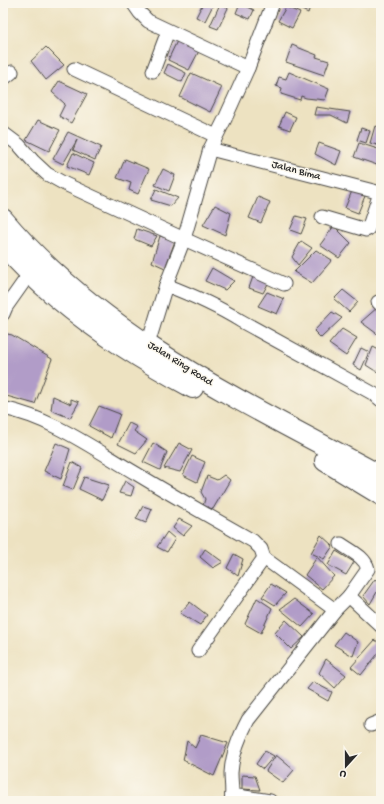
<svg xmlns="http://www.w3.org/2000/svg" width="384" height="804" font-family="'Gochi Hand',sans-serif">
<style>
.building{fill:#b19cc8}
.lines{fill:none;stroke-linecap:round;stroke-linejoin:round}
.minor-casing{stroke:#484642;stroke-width:15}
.highway-casing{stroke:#484642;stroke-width:22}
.minor{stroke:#fff;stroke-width:13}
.highway{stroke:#fff;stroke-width:20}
.labels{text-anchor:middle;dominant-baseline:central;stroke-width:3;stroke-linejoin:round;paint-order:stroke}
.street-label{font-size:11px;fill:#2b2b2b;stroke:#fbf7ec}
</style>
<rect width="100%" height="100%" fill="#fbf7ec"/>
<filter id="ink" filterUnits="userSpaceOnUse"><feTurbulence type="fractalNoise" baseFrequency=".025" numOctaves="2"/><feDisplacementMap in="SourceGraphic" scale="8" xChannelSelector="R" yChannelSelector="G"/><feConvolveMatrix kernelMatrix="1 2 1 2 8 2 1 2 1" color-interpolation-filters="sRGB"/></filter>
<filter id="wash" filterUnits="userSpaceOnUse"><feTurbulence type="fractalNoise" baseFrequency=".012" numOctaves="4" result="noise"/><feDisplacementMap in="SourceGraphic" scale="16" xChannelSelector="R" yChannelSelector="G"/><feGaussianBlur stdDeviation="0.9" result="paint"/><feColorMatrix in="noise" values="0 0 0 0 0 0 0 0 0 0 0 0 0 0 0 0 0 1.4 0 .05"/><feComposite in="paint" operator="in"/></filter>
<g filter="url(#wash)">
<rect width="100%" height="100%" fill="#ede2c1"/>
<g id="blocks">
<g class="building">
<path d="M203,3h11l-9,18 -9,-4z"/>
<path d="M240,3l14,7 -4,9 -14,-6z"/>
<path d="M288,3h23l-3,10z"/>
<path d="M220,4l8,4 -10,21 -8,-3z"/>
<path d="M286,7l14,6 -8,15 -14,-7z"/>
<path d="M177,41l22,10 -10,19 -21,-10z"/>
<path d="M292,45l25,10 -1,2 13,4 -5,14 -38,-13z"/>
<path d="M46,47l18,18 -18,15 -15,-19z"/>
<path d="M168,64l18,9 -4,9 -18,-9z"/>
<path d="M289,72l40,17 -4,11 -19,-2 -5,-2 -1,4 -19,-6 1,-6 -6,-2 3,-9 7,2z"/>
<path d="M191,73l31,14 -12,25 -30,-15z"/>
<path d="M59,81l28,13 -16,29 -12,-7 6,-12 -13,-12z"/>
<path d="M316,107l34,5 -3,11 -16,-8h-17z"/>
<path d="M285,112l11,5 -6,13 -11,-4z"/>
<path d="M38,120l22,10 -11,21 -23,-11z"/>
<path d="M375,126l6,1v19l-11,-3z"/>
<path d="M361,128l9,3 -4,12 -9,-3z"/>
<path d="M68,132l33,15 -6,13 -22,-10 4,-10 -14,24 -10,-5z"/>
<path d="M319,143l22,8 -5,14 -21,-11z"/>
<path d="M359,143l22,7 -1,16 -26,-9z"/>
<path d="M73,153l21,10 -5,12 -22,-9z"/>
<path d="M125,159l24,10 -11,25 -9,-4 2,-7 -14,-5z"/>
<path d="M163,169l12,6 -6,16 -14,-6z"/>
<path d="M156,189l22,9 -7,8 -20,-6z"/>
<path d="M352,191l13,5 -7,17 -13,-5z"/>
<path d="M258,197l12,5 -9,21 -12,-5z"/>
<path d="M215,205l16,8 -6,22 -22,-10z"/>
<path d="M296,216l11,3 -6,15 -11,-4z"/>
<path d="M334,226l17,17 -12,15 -19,-13z"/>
<path d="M137,229l20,7 -6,10 -17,-7z"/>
<path d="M160,236l15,5 -10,27 -13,-6z"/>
<path d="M301,241l11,7 -14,17 -6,-8z"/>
<path d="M316,250l16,10 -20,23 -18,-11z"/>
<path d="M212,268l22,13 -9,9 -20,-9z"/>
<path d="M254,274l16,6 -7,13 -14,-5z"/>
<path d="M343,290l15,12 -9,10 -15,-13z"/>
<path d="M267,292l17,7 -7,15 -19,-8z"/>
<path d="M378,307l3,3 -1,26 -19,-14z"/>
<path d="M332,312l10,6 -21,20 -7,-7z"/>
<path d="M342,329l15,9 -11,18 -17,-12z"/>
<path d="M3,333l9,2 40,24 -17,45 -32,-9z"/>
<path d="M373,347l8,4v14l-4,7 -11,-7z"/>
<path d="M361,348l8,4 -8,18 -8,-5z"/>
<path d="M53,396l18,8v-5l8,3 -9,16 -19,-8z"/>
<path d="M99,406l21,8 -9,24 -22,-12z"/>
<path d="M129,423l8,4 -3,4 13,9 -11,13 -18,-9z"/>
<path d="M56,443l14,6 -9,30 -17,-8z"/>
<path d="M153,443l14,9 -7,18 -17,-8z"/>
<path d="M179,443l13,7 -12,22 -16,-4z"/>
<path d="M192,456l13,6 -8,20 -14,-7z"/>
<path d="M72,462l10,6 -9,22 -10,-4z"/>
<path d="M224,475l6,5 -17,29 -10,-3 2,-7 -4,-7 6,-16 10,4z"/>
<path d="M84,477l25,8 -7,15 -23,-11z"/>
<path d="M125,481l9,6 -3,9 -12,-3z"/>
<path d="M143,506l9,3 -6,14 -10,-4z"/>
<path d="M179,519l13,7 -9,10 -10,-8z"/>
<path d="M167,532l8,7 -8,13 -10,-5z"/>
<path d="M321,535l12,11 -9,13 -13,-6z"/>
<path d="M205,549l18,13 -10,6 -13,-11z"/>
<path d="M336,551l18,11 -8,13 -18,-10z"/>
<path d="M234,554l9,5 -5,17 -11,-8z"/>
<path d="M317,557l17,19 -12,13 -17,-14z"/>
<path d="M375,579l6,6 -11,19 -7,-8z"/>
<path d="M271,584l15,9 -11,12 -13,-8z"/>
<path d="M257,598l15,10 -11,25 -16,-9z"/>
<path d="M294,599l20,15 -12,13 -22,-18z"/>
<path d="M190,602l17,13 -7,10 -20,-12z"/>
<path d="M286,620l18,17 -13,12 -16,-16z"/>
<path d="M344,632l14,10 -5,14 -19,-11z"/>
<path d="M375,640l6,4v6l-20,25 -10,-8z"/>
<path d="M326,659l20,16 -11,13 -16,-15z"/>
<path d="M313,682l19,10 -4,9 -21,-12z"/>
<path d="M201,735l27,8 -14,33 -31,-16 4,-19 8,7z"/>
<path d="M265,751l9,5 -11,13 -7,-5z"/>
<path d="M276,755l18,15 -11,13 -17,-12z"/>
<path d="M242,775l13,1 5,14 -18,-1z"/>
</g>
</g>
</g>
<g filter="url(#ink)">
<use href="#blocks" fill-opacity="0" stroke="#484642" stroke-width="1"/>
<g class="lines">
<defs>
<g id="minor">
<path d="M133,3l7,10 8,8 100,47"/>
<path d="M74,69l142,67"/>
<path d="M153,71l15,-40"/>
<path d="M3,79l9,-7"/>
<path d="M3,133l16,12 14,16 14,13 18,10 119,55 100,45"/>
<path d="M210,149l171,44"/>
<path d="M322,217l44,13 2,-1 12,-36"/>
<path d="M166,285c26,10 51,21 75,36l133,73 7,6"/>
<path d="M378,302l3,3"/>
<path d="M3,314l3,-7 24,-34"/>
<path d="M148,344l18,-59 18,-46 26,-90 15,-30 23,-51 25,-65"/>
<path d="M3,408c49,10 91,41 134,66 38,23 77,45 116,67l8,8 3,9 71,52"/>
<path d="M349,596l32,30"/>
<path d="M198,651l66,-93"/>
<path d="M371,725l10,-4"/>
<path d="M232,795l38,6"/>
<path d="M231,801c2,-9 0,-19 0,-28 1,-19 8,-36 17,-53l87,-110 14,-14 19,-27c-3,-12 -17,-18 -27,-25"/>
</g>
<g id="highway">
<path d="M3,219c100,119 245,185 378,257"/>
<path d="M3,245c33,38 76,73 119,101 23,15 47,29 71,42"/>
<path d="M325,461l56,34"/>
</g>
</defs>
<use href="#minor" class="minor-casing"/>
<use href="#highway" class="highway-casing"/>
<use href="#minor" class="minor"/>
<use href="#highway" class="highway"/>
</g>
</g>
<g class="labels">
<g class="street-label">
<text transform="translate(296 171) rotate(15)">Jalan Bima</text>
<text transform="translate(180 364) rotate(32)">Jalan Ring Road</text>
</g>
</g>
<rect width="384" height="804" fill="none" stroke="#fbf7ec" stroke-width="16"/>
<g transform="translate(346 766) rotate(201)" stroke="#fbf7ec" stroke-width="3" paint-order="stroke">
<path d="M0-3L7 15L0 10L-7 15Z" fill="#2b2b2b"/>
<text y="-6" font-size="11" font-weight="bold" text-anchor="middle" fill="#2b2b2b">U</text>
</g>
</svg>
